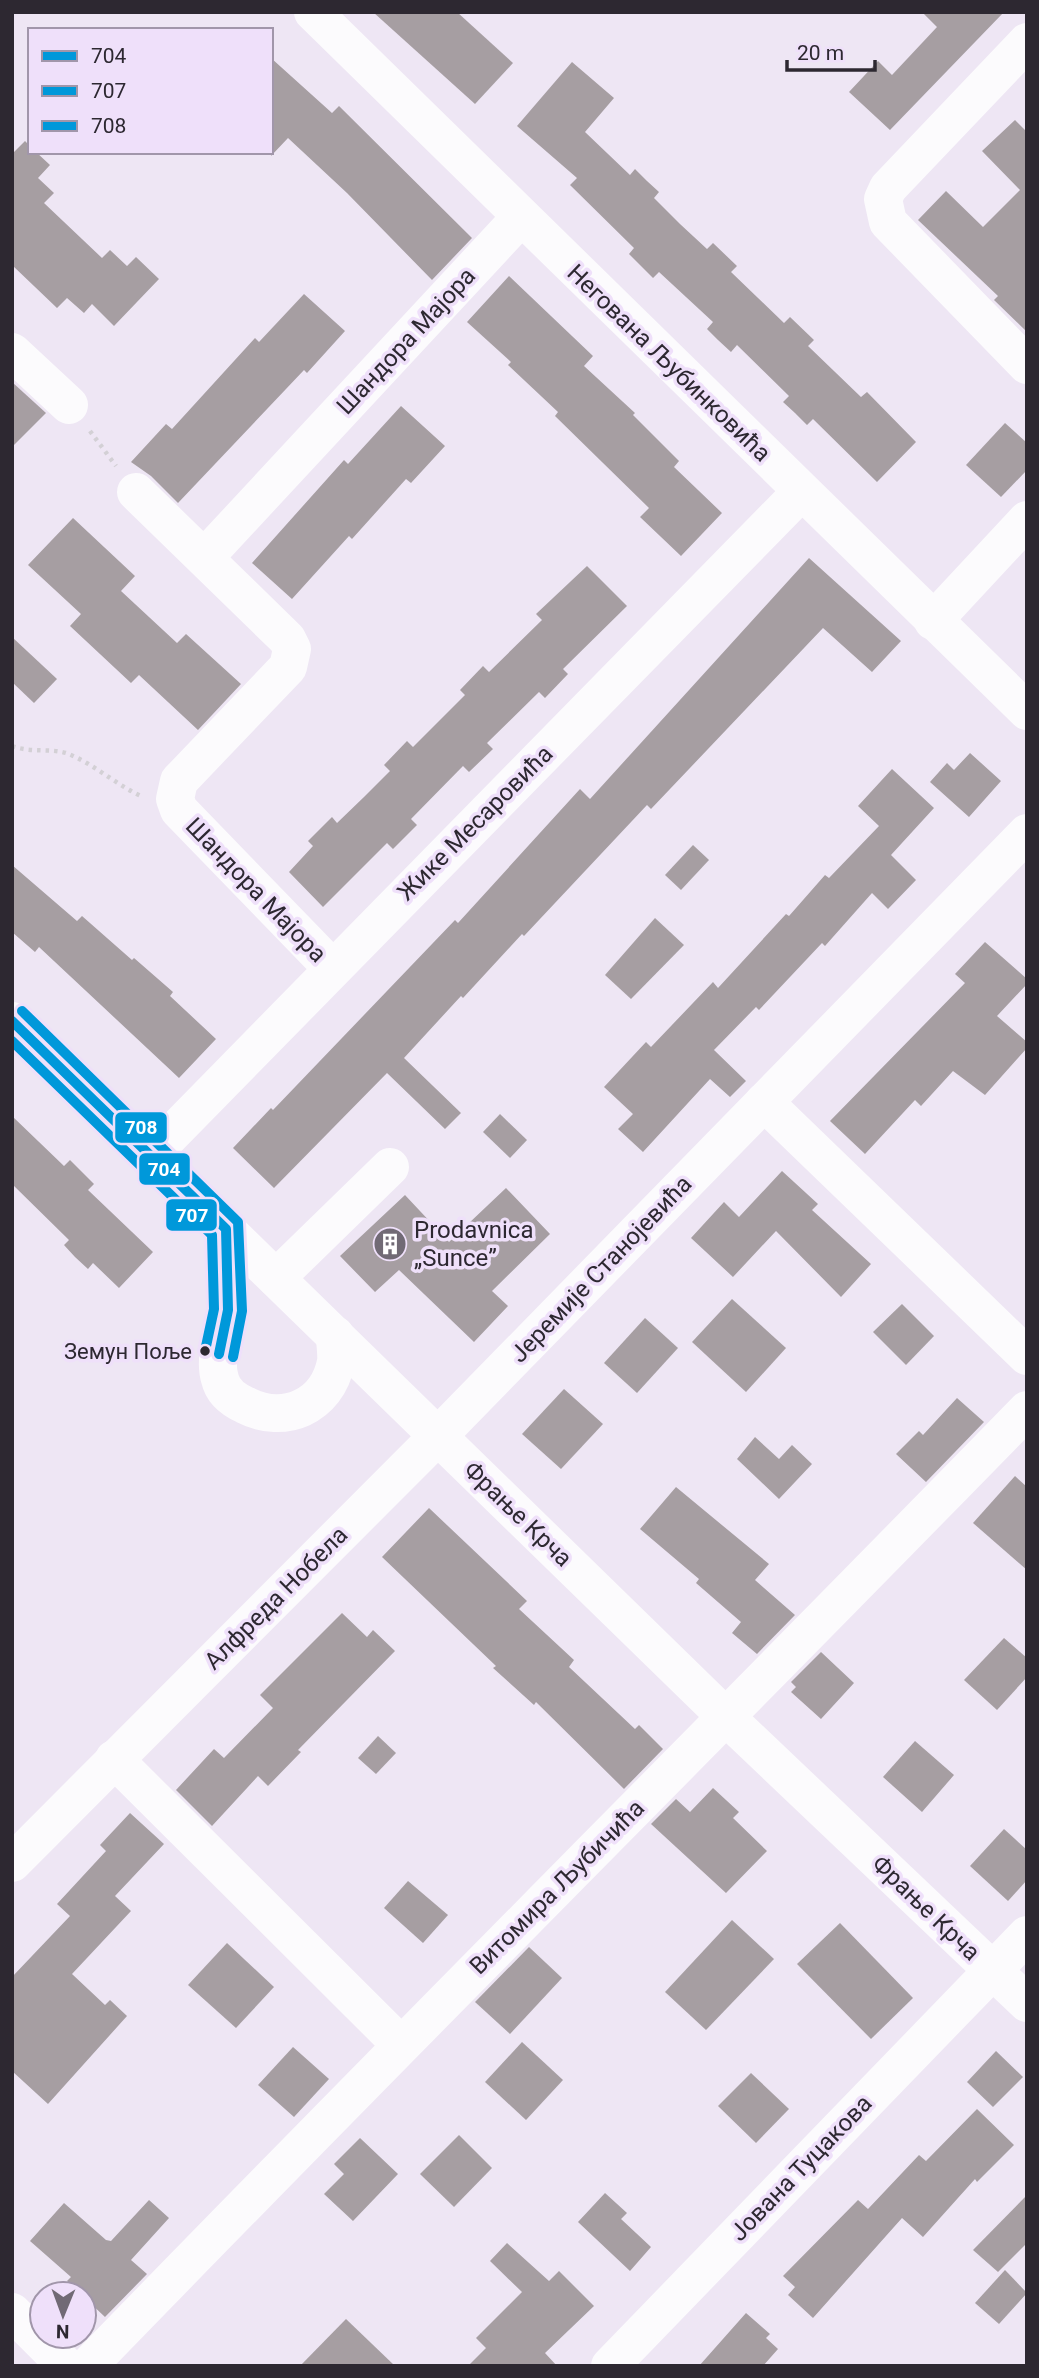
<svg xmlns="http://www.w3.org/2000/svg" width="1039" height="2378" font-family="Roboto,sans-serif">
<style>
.building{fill:#a69ea2}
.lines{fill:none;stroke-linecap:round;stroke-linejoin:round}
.path{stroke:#d3d0d5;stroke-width:4.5;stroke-dasharray:3.5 5;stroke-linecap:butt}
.minor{stroke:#fcfbfd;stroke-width:38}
.bus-1-casing{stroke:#efe0fa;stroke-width:16}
.bus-2-casing{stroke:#efe0fa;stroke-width:16}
.bus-3-casing{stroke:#efe0fa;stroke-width:16}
.bus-1{stroke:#0098da;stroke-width:10}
.bus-2{stroke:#0098da;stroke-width:10}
.bus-3{stroke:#0098da;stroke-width:10}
.bus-dot{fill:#2d2831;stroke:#efe0fa;stroke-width:2.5}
.labels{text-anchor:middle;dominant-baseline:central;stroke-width:7;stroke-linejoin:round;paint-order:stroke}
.bus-label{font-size:22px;fill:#2d2831;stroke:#efe0fa;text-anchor:end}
.street-label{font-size:24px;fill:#2d2831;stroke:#efe0fa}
.poi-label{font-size:24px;fill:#2d2831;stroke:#efe0fa;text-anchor:start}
.line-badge{stroke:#efe0fa;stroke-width:2.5}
.badge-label{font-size:19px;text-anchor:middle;font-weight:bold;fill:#fff}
</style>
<rect width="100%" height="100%" fill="#eee6f4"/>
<g class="building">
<path d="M373,12h84l56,51 -38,41z"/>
<path d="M922,12h82l-114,118 -41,-38 29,-31 14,14 45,-48z"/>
<path d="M271,58l61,55 7,-7 133,132 -40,42 -85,-87 -59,-55 -17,18z"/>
<path d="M572,62l42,36 -29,34 45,43 5,-6 12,12 12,11 -5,6 26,26 27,25 6,-6 24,23 -6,6 53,51 6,-6 24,23 -6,6 53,51 6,-5 49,50 -39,40 -64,-63 -6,6 -12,-12 -12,-11 6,-6 -52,-51 -6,7 -13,-12 -11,-11 6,-7 -54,-50 -6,6 -24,-24 5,-6 -64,-63 7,-7 -60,-52z"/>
<path d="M1015,120l12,12v200l-33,-32 4,-4 -80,-76 28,-29 37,36 37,-37 -38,-39z"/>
<path d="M25,141l5,5v6h6l14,13 -12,13 16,15 -10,10 58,55 8,-8 17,16 9,-9 23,22 -45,47 -22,-22 -8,9 -17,-15 -10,10 -45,-43v-111z"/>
<path d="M509,276l84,80 -9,10 51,47 -2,2 46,46 -5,6 48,46 -41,43 -41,-39 9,-9 -94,-92 3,-4 -50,-47 3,-3 -44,-40z"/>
<path d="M304,294l41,37 -38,42 -3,-3 -126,133 -27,-27 -20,-14 35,-38 6,5 83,-91 4,4z"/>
<path d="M12,382l34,31 -34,34z"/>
<path d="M401,406l44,40 -34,37 -5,-4 -54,60 -3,-3 -57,63 -40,-36 92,-103 4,4z"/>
<path d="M1005,423l22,20v27l-26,27 -35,-32z"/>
<path d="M73,518l62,58 -14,15 56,52 9,-9 55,50 -43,46 -59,-55 -8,8 -61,-57 11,-12 -53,-49z"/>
<path d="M809,558l92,83 -29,31 -49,-44 -172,181 -4,-4 -123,131 -2,-2 -59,64 -2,-2 -57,62 57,55 -16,16 -58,-56 -113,115 -41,-40 38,-40 2,2 182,-190 3,3 122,-134 10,10z"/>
<path d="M587,566l40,40 -64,63 5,5 -23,24 -6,-6 -52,51 6,6 -24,23 -6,-6 -52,53 6,6 -24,24 -6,-6 -64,64 -34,-35 24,-26 -5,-5 24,-24 5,6 27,-26 26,-26 -6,-6 23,-24 6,6 52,-52 -5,-5 23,-24 6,6 53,-52 -6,-6z"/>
<path d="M12,637l45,42 -23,24 -22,-21z"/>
<path d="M970,753l31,28 -32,36 -39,-35 17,-19 7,7z"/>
<path d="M892,769l42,39 -43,47 25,25 -28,29 -16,-16 -47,53 -3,-3 -63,67 -3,-3 -42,43 32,31 -16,16 -20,-18 -67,73 -25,-23 15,-15 -29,-27 42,-45 5,5 62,-65 5,6 68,-74 3,2 36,-41 4,3 50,-52 -21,-20z"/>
<path d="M693,845l16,15 -28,30 -16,-15z"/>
<path d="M12,865l65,56 5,-5 50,44 2,-2 39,34 -3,4 46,43 -37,39 -140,-131 -4,5 -23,-20z"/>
<path d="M655,918l29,27 -53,54 -26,-24z"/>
<path d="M985,942l42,37v5l-30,32 30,26v6l-42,47 -32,-24 -32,35 -6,-6 -50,54 -35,-33 135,-138 -10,-9z"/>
<path d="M500,1114l27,26 -17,18 -27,-26z"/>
<path d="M12,1116l52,50 6,-6 24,24 -6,6 65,62 -34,36 -26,-25 -5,6 -13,-12 -11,-12 5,-5 -57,-56z"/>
<path d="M782,1171l36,33 -6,6 59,54 -30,33 -65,-66 -43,46 -42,-39 33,-36 15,15z"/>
<path d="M506,1188l44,46 -58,57 16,15 -34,36 -75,-72 -24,22 -35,-36 65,-61 44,47z"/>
<path d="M732,1299l54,49 -40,44 -54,-50z"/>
<path d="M902,1304l32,32 -28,29 -33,-33z"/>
<path d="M645,1318l33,30 -41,45 -33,-30z"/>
<path d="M564,1389l39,35 -42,45 -39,-35z"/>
<path d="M957,1398l27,24 -58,60 -30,-28 23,-23 4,4z"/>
<path d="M755,1437l24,22 13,-14 20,19 -33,35 -42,-40z"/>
<path d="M1015,1476l12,11v83l-54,-47z"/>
<path d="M676,1487l93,77 -14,16 40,35 -38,39 -25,-21 9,-11 -45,-39 3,-4 -59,-50z"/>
<path d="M429,1508l98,93 -8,8 55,51 -5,7 66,62 4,-4 24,24 -39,40 -88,-87 -2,3 -41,-37 3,-2 -114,-109z"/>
<path d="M342,1613l25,24 6,-7 22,21 -97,99 3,2 -33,34 -10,-10 -46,50 -36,-36 38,-41 10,9 49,-50 -13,-13z"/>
<path d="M1004,1638l23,20v19l-30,33 -33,-30z"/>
<path d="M821,1652l33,31 -33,36 -30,-27 5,-5 -5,-5z"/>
<path d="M378,1736l18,17 -20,21 -18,-16z"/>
<path d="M915,1741l39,34 -32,37 -39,-35z"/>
<path d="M713,1788l26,24 -6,6 34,33 -41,42 -75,-69 25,-25 14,13z"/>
<path d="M130,1813l34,31 -49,52 16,15 -59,63 33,31 5,-5 17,16 -79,88 -36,-33v-94l58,-61 -13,-12 49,-53 -6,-6z"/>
<path d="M1004,1829l23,21v30l-19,21 -38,-35z"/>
<path d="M408,1881l40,34 -25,28 -39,-35z"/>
<path d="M732,1920l42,39 -68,71 -41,-38z"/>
<path d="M840,1923l73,75 -42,41 -74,-75z"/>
<path d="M227,1943l47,44 -38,41 -48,-43z"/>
<path d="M529,1947l33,31 -52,56 -35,-32z"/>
<path d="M522,2042l41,38 -37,40 -41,-38z"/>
<path d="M293,2047l36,32 -35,38 -36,-32z"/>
<path d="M996,2051l27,26 -30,30 -26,-25z"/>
<path d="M751,2073l38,36 -33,34 -38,-37z"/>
<path d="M977,2109l37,36 -37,37 -2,-3 -52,58 -21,-19 -89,100 -25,-23 7,-8 -12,-11 75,-76 10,9 51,-54 7,6z"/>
<path d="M459,2135l33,33 -38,39 -34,-33z"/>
<path d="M360,2138l38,36 -45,47 -29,-27 20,-20 -10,-10z"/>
<path d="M605,2193l22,20 -6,6 30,28 -21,24 -52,-49z"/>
<path d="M1027,2195v48l-29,29 -25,-22z"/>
<path d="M149,2200l20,18 -38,42 16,14 -42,43 -38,-36 4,-4 -41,-36 34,-38 42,37 5,1z"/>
<path d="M507,2243l42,38 10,-10 35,35 -49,47 12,13h-89l18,-18 -10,-10 46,-46 -32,-31z"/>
<path d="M1005,2270l22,23 -28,31 -24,-21z"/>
<path d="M746,2313l24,21 -4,4 12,11 -15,17h-64z"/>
<path d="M346,2319l49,47h-95z"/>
</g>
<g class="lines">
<g class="path">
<path d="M90,431l26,35"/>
<path d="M12,746c18,7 37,2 54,7 27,10 50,32 77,44"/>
</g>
<g class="minor">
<path d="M313,12l714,699"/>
<path d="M1027,42l-139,146 -5,11 5,23 139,143"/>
<path d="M12,352l57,53"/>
<path d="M136,492l151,147 5,10 -4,18 -109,114 -4,18 4,11 153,158"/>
<path d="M205,557l315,-339"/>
<path d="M933,621l94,-101"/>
<path d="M12,1021l715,697 300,285"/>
<path d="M764,1102l263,254"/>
<path d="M150,1156l651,-664"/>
<path d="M226,1229c2,26 5,55 2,81 -3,22 -15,47 -8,69 3,13 14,21 25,26 39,20 82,2 91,-43 1,-8 -1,-18 -1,-27"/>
<path d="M276,1278l114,-111"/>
<path d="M114,1759l286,285"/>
<path d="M12,1863l426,-427 589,-603"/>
<path d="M12,2312l54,54"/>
<path d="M88,2366c311,-321 627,-636 939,-956"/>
<path d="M610,2366l417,-431"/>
</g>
<defs>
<path id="bus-1" d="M12,1021l214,208 2,81 -9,44"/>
<path id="bus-2" d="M12,1041l200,194 2,74 -9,42"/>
<path id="bus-3" d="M22,1011l216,211 4,89 -9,46"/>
</defs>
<use href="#bus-1" class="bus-1-casing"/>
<use href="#bus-2" class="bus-2-casing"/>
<use href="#bus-3" class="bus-3-casing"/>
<use href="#bus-1" class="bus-1"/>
<use href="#bus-2" class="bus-2"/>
<use href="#bus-3" class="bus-3"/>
</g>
<defs>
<symbol id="building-disc" viewBox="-11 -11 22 22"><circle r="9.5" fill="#716a75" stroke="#efe0fa"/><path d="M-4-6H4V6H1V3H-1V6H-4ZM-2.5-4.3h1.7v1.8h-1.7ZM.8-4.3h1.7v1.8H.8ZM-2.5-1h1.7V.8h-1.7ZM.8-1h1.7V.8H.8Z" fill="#fff"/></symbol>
</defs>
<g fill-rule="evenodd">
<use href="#building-disc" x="371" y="1225" width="38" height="38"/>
</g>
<circle class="bus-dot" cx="205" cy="1351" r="6"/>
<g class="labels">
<g class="bus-label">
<text x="192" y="1351">Земун Поље</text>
</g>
<g class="street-label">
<text transform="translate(406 341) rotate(-47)">Шандора Мајора</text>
<text transform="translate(669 363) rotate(44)">Негована Љубинковића</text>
<text transform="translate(475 823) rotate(-45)">Жике Месаровића</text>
<text transform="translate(256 890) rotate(46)">Шандора Мајора</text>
<text transform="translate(601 1269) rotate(-46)">Јеремије Станојевића</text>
<text transform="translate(518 1514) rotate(44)">Фрање Крча</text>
<text transform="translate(276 1598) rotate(-45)">Алфреда Нобела</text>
<text transform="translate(557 1887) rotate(-45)">Витомира Љубичића</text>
<text transform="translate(926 1908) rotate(44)">Фрање Крча</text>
<text transform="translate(801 2168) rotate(-46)">Јована Туцакова</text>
</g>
<g class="poi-label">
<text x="414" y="1230">Prodavnica<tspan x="414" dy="28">„Sunce”</tspan></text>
</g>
</g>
<g class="line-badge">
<rect x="114" y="1111" width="54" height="33" rx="7" fill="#0098da"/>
<rect x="138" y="1152" width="53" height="34" rx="7" fill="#0098da"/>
<rect x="165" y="1198" width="53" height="34" rx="7" fill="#0098da"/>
</g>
<g class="badge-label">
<text x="141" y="1134">708</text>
<text x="164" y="1176">704</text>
<text x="192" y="1222">707</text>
</g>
<rect width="1039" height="2378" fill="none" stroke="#2d2831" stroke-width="28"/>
<rect x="28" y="28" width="245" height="126" fill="#efe0fa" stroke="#a196aa" stroke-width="2"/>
<rect x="42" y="51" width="35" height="10" fill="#0098da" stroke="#a196aa" stroke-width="2"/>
<text x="91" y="63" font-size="21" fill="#2d2831">704</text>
<rect x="42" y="86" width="35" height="10" fill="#0098da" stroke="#a196aa" stroke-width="2"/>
<text x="91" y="98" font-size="21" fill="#2d2831">707</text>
<rect x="42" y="121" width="35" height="10" fill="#0098da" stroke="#a196aa" stroke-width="2"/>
<text x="91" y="133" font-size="21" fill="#2d2831">708</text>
<g transform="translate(63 2315) rotate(181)"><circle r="33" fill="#efe0fa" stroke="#a196aa" stroke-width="2"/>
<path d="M0-5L12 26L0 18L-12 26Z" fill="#716a75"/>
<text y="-10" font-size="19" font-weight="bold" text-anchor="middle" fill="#2d2831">N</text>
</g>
<path d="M787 60v10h88v-10" fill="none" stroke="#2d2831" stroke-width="3.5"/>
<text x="797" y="60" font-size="21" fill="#2d2831" stroke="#efe0fa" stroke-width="5" paint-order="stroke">20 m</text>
</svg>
